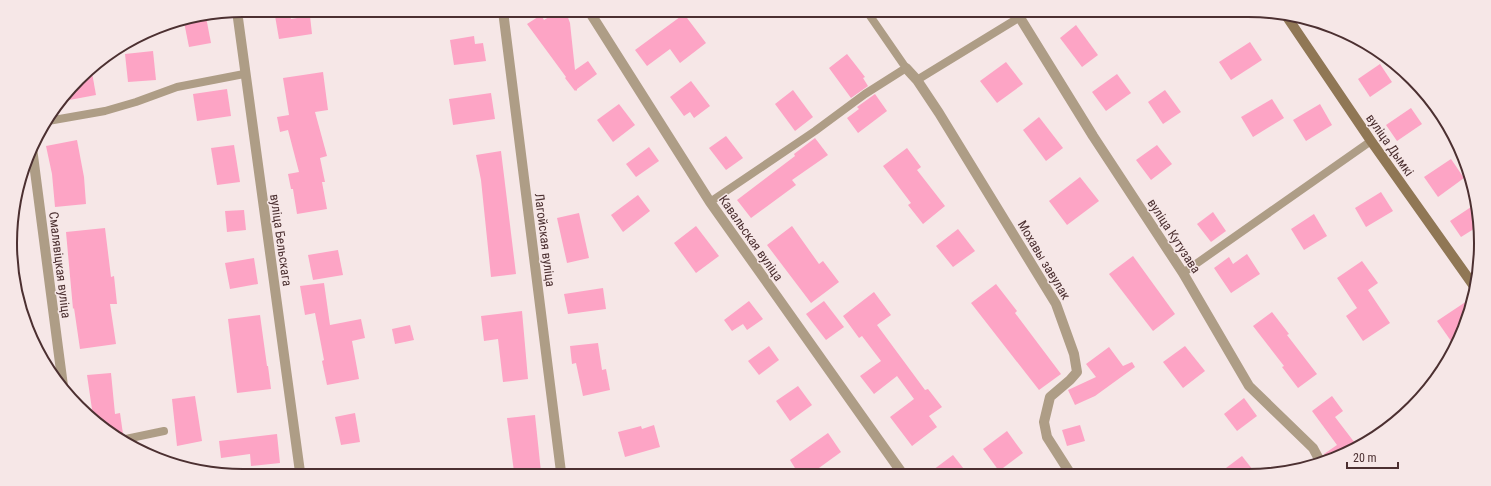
<svg xmlns="http://www.w3.org/2000/svg" width="1491" height="486" font-family="'Roboto Condensed',sans-serif">
<style>
.building{fill:#fda4c5}
.lines{fill:none;stroke-linecap:round;stroke-linejoin:round}
.lane{stroke:#ae9d86;stroke-width:8}
.street{stroke:#ae9d86;stroke-width:10}
.secondary{stroke:#907755;stroke-width:10}
.labels{text-anchor:middle;dominant-baseline:central;stroke-width:3;stroke-linejoin:round;paint-order:stroke}
.street-label{font-size:13px;fill:#4c3031;stroke:#f6e7e7}
.rim{fill:none;stroke:#4c3031;stroke-width:2}
</style>
<rect width="100%" height="100%" fill="#f6e7e7"/>
<g class="building">
<path d="M274,10h15l2,9 19,-3 2,18 -33,5z"/>
<path d="M557,12l10,3 3,8 5,47 13,-9 9,13 -20,15v2l-1,-1 -1,1 -10,-13 1,-1 -39,-53 14,-9 3,5z"/>
<path d="M684,14l22,29 -26,20 -10,-14 -23,17 -12,-16z"/>
<path d="M206,17l5,26 -22,4 -5,-25z"/>
<path d="M1076,25l22,30 -16,12 -22,-29z"/>
<path d="M474,36l1,8 8,-1 3,18 -32,4 -4,-25z"/>
<path d="M1250,42l12,18 -31,20 -12,-18z"/>
<path d="M153,51l3,29 -28,2 -3,-28z"/>
<path d="M847,54l18,23 -2,1 5,8 -17,12 -22,-30z"/>
<path d="M1006,62l17,22 -26,19 -17,-22z"/>
<path d="M1380,64l12,18 -22,15 -12,-18z"/>
<path d="M91,67l5,28 -32,6 25,-33z"/>
<path d="M323,72l5,38 -13,2 12,44 -7,2 5,24h-3l5,27 -30,5 -4,-25h-2l-3,-15 11,-2 -11,-42 -8,2 -3,-15 12,-2 -6,-37z"/>
<path d="M1117,74l14,19 -25,18 -14,-19z"/>
<path d="M691,81l19,25 -16,12 -4,-6 -6,4 -14,-19z"/>
<path d="M227,89l4,27 -34,5 -4,-27z"/>
<path d="M793,90l20,27 -18,14 -20,-27z"/>
<path d="M1165,90l16,22 -18,12 -15,-22z"/>
<path d="M491,93l4,26 -42,6 -4,-26z"/>
<path d="M875,94l12,17 -29,22 -11,-15 12,-9 -2,-2z"/>
<path d="M1272,99l12,19 -31,19 -12,-20z"/>
<path d="M619,104l16,21 -22,17 -16,-22z"/>
<path d="M1320,104l12,21 -26,16 -13,-21z"/>
<path d="M1411,108l11,16 -25,17 -11,-16z"/>
<path d="M1039,117l24,31 -17,13 -23,-31z"/>
<path d="M726,136l17,22 -17,12 -17,-22z"/>
<path d="M815,138l13,17 -36,25 4,5 -45,33 -14,-18 58,-44 -1,-2z"/>
<path d="M77,140l7,37 2,27 -31,3 -3,-33 -6,-28z"/>
<path d="M234,145l6,37 -23,3 -6,-37z"/>
<path d="M1157,145l15,19 -21,16 -15,-20z"/>
<path d="M649,147l10,14 -23,16 -10,-13z"/>
<path d="M907,148l14,19 -4,3 28,36 -22,18 -15,-19 3,-2 -28,-37z"/>
<path d="M501,151l15,123 -25,3 -10,-97 -5,-25z"/>
<path d="M1451,159l13,19 -26,19 -14,-20z"/>
<path d="M1080,177l19,24 -32,24 -18,-24z"/>
<path d="M1381,192l12,19 -27,16 -11,-19z"/>
<path d="M638,195l12,16 -27,21 -12,-17z"/>
<path d="M1477,203v24l-16,10 -11,-16z"/>
<path d="M244,210l2,20 -19,2 -2,-21z"/>
<path d="M1213,212l13,19 -15,11 -14,-18z"/>
<path d="M579,213l10,45 -22,5 -10,-45z"/>
<path d="M1314,214l13,22 -23,14 -13,-21z"/>
<path d="M696,226l23,30 -23,17 -22,-30z"/>
<path d="M792,226l27,38 4,-3 16,21 -28,21 -44,-58z"/>
<path d="M105,228l6,49 3,-1 3,28h-7l6,40 -36,5 -6,-41 -1,1 -7,-77z"/>
<path d="M958,229l17,22 -22,16 -17,-21z"/>
<path d="M338,250l5,25 -30,5 -5,-25z"/>
<path d="M1247,254l13,20 -29,19 -17,-25 15,-11 4,7z"/>
<path d="M1133,256l42,58 -22,17 -44,-57z"/>
<path d="M254,258l4,26 -28,5 -5,-26z"/>
<path d="M1362,261l16,22 -10,7 22,33 -27,18 -17,-25 11,-8 -20,-30z"/>
<path d="M324,283l6,42 31,-6 4,19 -13,3 7,38 -32,6 -5,-24 2,-1 -9,-47 -10,2 -5,-29z"/>
<path d="M996,284l21,27 -2,2 46,61 -22,16 -68,-87z"/>
<path d="M603,288l3,21 -38,5 -4,-20z"/>
<path d="M874,292l17,23 -14,10 48,65 3,-1 14,18 -13,9 8,11 -25,19 -22,-29 24,-18 -17,-23 -23,18 -14,-18 21,-15 -19,-25 -3,2 -16,-22z"/>
<path d="M1473,297l-14,38 -8,6 -14,-20z"/>
<path d="M749,301l14,18 -16,11 -4,-6 -11,7 -8,-11z"/>
<path d="M824,301l20,26 -18,13 -20,-26z"/>
<path d="M522,311l6,68 -25,3 -5,-43 -14,2 -3,-25z"/>
<path d="M1272,312l17,22 -2,1 30,39 -19,14 -16,-21 2,-1 -31,-40z"/>
<path d="M260,315l7,51h1l3,23 -34,4 -9,-74z"/>
<path d="M410,325l4,15 -19,4 -3,-15z"/>
<path d="M598,343l4,27 4,-1 4,21 -27,6 -7,-33 -4,1 -2,-18z"/>
<path d="M769,346l10,14 -20,15 -11,-14z"/>
<path d="M1185,346l20,25 -22,17 -20,-26z"/>
<path d="M1109,347l14,19 9,-4 3,5 -40,29 -20,9 -7,-15 28,-13 -10,-13z"/>
<path d="M111,373l4,41 5,-1 3,21 -12,1 -18,-19 -6,-41z"/>
<path d="M798,386l14,19 -22,16 -14,-20z"/>
<path d="M195,396l7,45 -25,5 -5,-47z"/>
<path d="M1332,396l11,15 -8,6 23,30 -7,5 -25,8 -2,-6 13,-9 -25,-34z"/>
<path d="M1244,398l13,18 -20,15 -13,-17z"/>
<path d="M355,413l5,29 -19,3 -6,-28z"/>
<path d="M535,415l6,57h-27l-7,-54z"/>
<path d="M654,425l6,22 -35,10 -7,-25 23,-6 1,3z"/>
<path d="M1080,425l5,16 -18,5 -5,-16z"/>
<path d="M1007,431l16,22 -24,18 -16,-22z"/>
<path d="M828,433l13,19 -29,21h-14l-8,-13z"/>
<path d="M277,434l3,29 -29,3 -1,-12 -29,4 -2,-17z"/>
<path d="M953,455l14,18h-38z"/>
<path d="M1242,456l14,18h-38z"/>
</g>
<g class="lines">
<g class="lane">
<path d="M917,80l103,-63"/>
<path d="M48,121l57,-10 31,-9 41,-15 67,-13"/>
<path d="M710,202l105,-71 50,-37 41,-26 -38,-55"/>
<path d="M1183,273l188,-132"/>
<path d="M121,440l43,-9"/>
</g>
<g class="street">
<path d="M237,11l63,461"/>
<path d="M503,11l58,461"/>
<path d="M589,11l121,191 192,271"/>
<path d="M1017,13l76,123 90,137 66,113 64,62 7,13"/>
<path d="M906,68l11,12 22,33 117,191 18,50 3,18 -7,8 -20,17 -6,25 3,15 23,36"/>
<path d="M32,148l31,238"/>
</g>
<path class="secondary" d="M1285,14l86,127 105,148"/>
</g>
<g class="labels">
<g class="street-label">
<text transform="translate(1390 145) rotate(55)">вуліца Дымкі</text>
<text transform="translate(1174 236) rotate(57)">вуліца Кутузава</text>
<text transform="translate(751 238) rotate(55)">Кавальская вуліца</text>
<text transform="translate(281 240) rotate(82)">вуліца Бельскага</text>
<text transform="translate(545 240) rotate(83)">Лагойская вуліца</text>
<text transform="translate(1044 260) rotate(59)">Мохавы завулак</text>
<text transform="translate(60 265) rotate(83)">Смалявіцкая вуліца</text>
</g>
</g>
<path d="M0 0H1491V486H0ZM243 17H1248A226 226 0 0 1 1474 243V243A226 226 0 0 1 1248 469H243A226 226 0 0 1 17 243V243A226 226 0 0 1 243 17Z" fill="#f6e7e7" fill-rule="evenodd"/>
<path class="rim" d="M243 17H1248A226 226 0 0 1 1474 243V243A226 226 0 0 1 1248 469H243A226 226 0 0 1 17 243V243A226 226 0 0 1 243 17Z"/>
<path d="M1347 462v6h51v-6" fill="none" stroke="#4c3031" stroke-width="2"/>
<text x="1353" y="462" font-size="12" fill="#4c3031" stroke="#f6e7e7" stroke-width="3" paint-order="stroke">20 m</text>
</svg>
